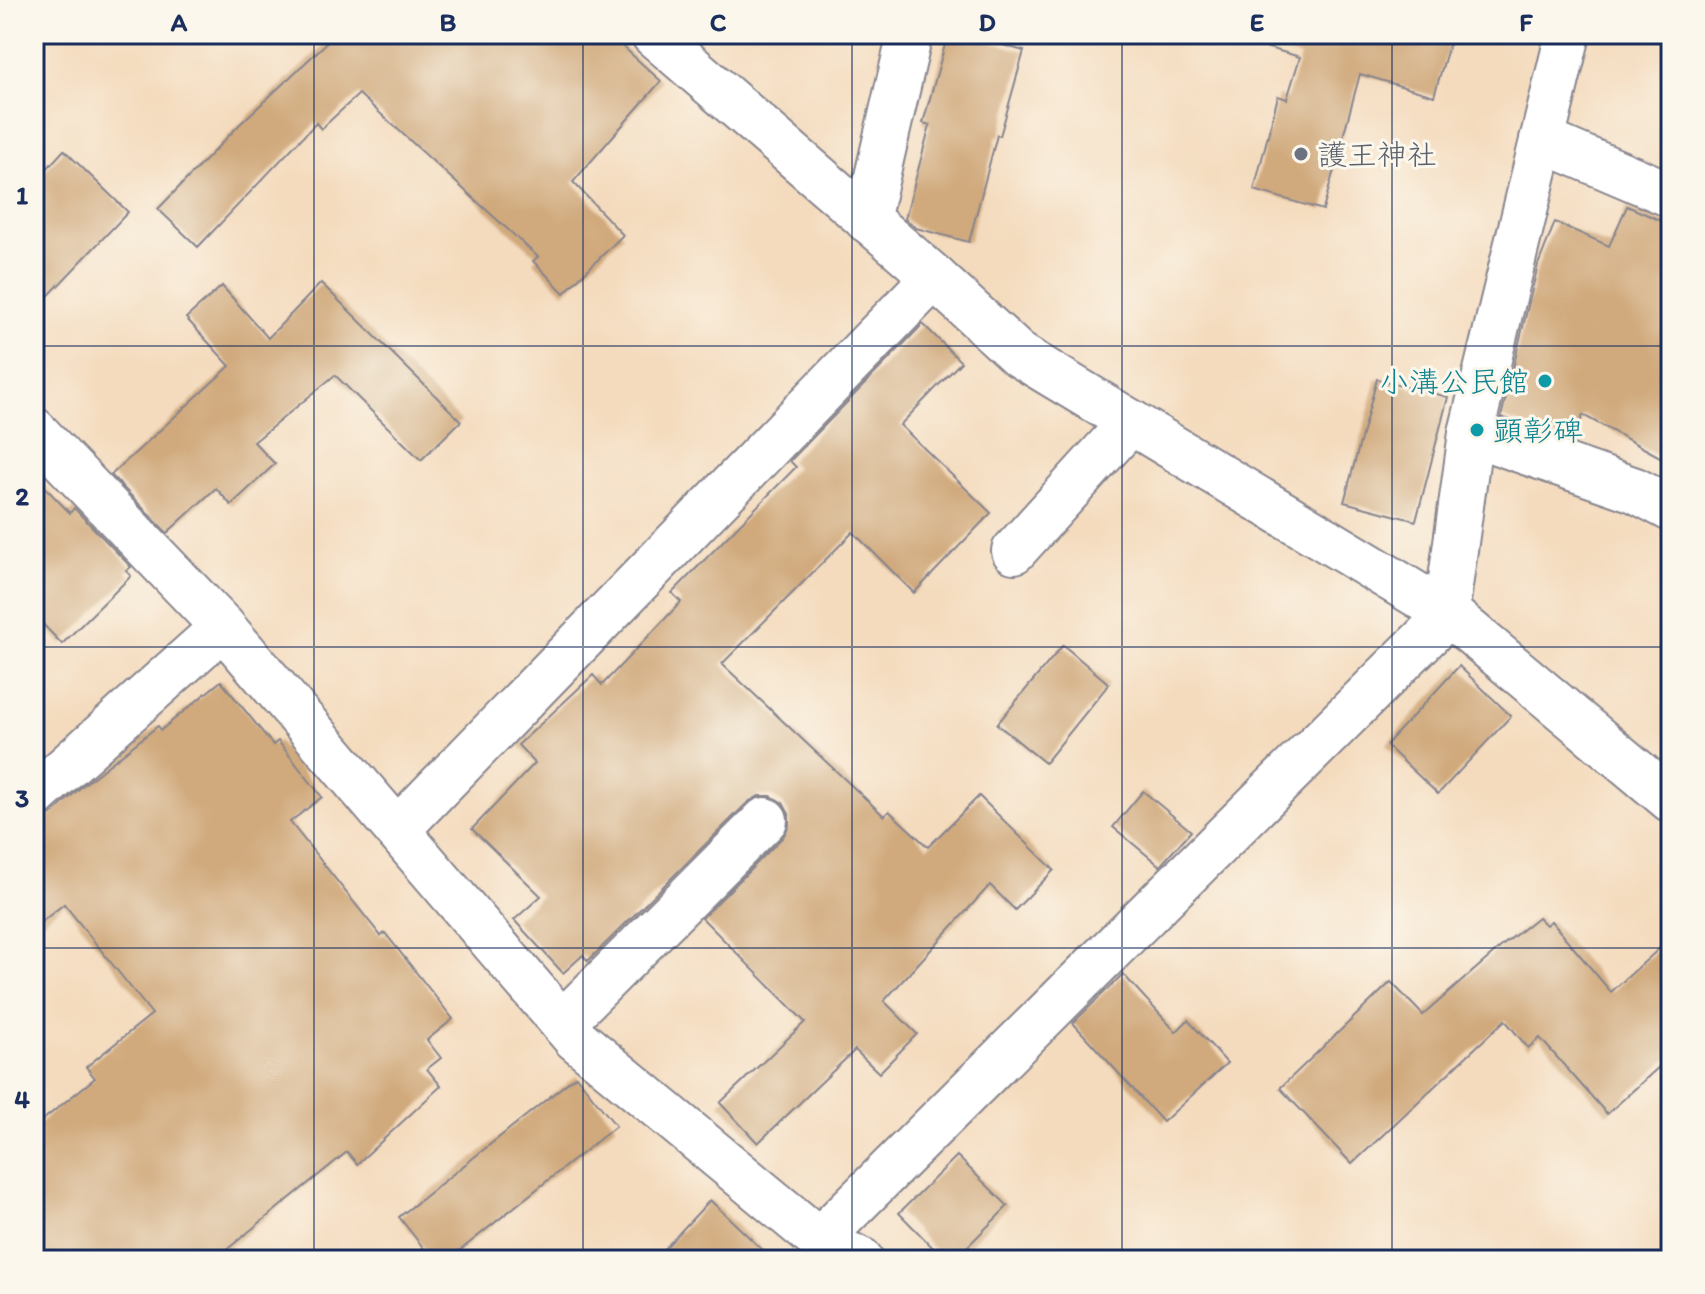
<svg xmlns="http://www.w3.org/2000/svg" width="1705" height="1294" font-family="Itim,'Klee One',sans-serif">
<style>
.water{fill:#80b9f0;stroke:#4e74a7;stroke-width:2}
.building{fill:#d0a97b}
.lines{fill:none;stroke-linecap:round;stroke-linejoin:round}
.street-casing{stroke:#88858e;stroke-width:48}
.street{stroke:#fff;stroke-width:44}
.grid{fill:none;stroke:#1b2f5e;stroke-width:2;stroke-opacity:0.55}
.worship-dot{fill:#6b7280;stroke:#fbf7ec;stroke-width:3}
.culture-dot{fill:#0f9aa8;stroke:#fbf7ec;stroke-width:3}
.labels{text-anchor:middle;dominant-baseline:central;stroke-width:6;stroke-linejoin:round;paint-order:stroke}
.worship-label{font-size:30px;fill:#5b616d;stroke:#fbf7ec;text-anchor:start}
.culture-label{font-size:30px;fill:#0d838f;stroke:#fbf7ec;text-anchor:end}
.neatline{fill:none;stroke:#1b2f5e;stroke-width:3}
.grid-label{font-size:26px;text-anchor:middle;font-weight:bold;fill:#1b2f5e}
</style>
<rect width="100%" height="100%" fill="#fbf7ec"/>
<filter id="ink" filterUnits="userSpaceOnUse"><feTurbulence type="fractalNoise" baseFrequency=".0125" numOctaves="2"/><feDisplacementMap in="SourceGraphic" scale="16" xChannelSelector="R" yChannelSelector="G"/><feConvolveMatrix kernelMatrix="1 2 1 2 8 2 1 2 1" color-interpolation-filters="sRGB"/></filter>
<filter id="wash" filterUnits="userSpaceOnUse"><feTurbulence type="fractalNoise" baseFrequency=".006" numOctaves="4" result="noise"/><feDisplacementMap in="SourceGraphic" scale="32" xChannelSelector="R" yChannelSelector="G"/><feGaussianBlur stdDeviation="1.8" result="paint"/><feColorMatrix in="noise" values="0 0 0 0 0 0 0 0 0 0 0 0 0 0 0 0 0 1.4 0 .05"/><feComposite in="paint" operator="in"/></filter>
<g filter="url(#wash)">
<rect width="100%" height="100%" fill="#f4dbbe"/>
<path class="water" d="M1642,739l29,24v21l-41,-33z"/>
<g id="blocks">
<g class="building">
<path d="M336,34h273l52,47 -88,101 50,53 -59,58 -31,-32 5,-4 -179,-163 -38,35 -5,-6 -118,124 -40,-38 82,-85z"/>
<path d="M948,34h15l61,17 -24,85 -3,-1 -28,107 -53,-14 -11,-9 25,-94 -7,-2z"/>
<path d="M1267,34h185l-18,62 -74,-22 -37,136 -69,-20 24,-94 9,3 13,-42 -35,-10z"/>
<path d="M64,150l64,62 -94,99v-128z"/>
<path d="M1627,206l44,19v238l-88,-48 -10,27 -72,-25 37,-152 17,-43 54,24z"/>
<path d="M321,283l140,138 -40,39 -86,-85 -81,67 21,22 -44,41 -15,-17 -49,45 -56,-58 119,-109 -44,-48 36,-32 46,52z"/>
<path d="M923,324l38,38 -61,63 91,88 -77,80 -61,-61 -131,132 162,152 5,-5 39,36 51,-51 75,74 -39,40 -25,-25 -106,116 33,33 -38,39 -24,-23 -97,93 -38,-40 85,-81 -103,-104 81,-81 6,-11v-12l-6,-11 -12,-7h-12l-11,6 -149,148 -11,11 -5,-6 -20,18 -49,-53 27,-24 -69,-67 63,-66 -17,-18 75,-70 9,10 79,-83 -9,-9 124,-126 -6,-6z"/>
<path d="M1377,379l71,18 -32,124 -72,-19z"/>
<path d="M34,476l36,37 4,-5 57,59 -5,4 5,5 -69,68 -28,-29z"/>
<path d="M1063,645l46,39 -64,79 -48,-39z"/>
<path d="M1459,666l52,50 -73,78 -52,-49z"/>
<path d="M221,681l52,64 5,-4 44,56 -32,25 91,114 4,-3 68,86 -26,21 14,18 -14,11 14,17 -84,78 -10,-12 -133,108h-180v-133l61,-49 -9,-11 66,-53 -88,-110 -30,24v-105l17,-8 31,-29 76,-60 3,4z"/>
<path d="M1143,791l48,40 -31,35 -47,-39z"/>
<path d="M1538,917l8,8 5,-4 60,71 60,-54v118l-64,58 -67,-76 -12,10 -23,-28 -153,144 -72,-76 111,-106 32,33 80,-70z"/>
<path d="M1123,974l53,58 12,-12 39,43 -64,59 -90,-99z"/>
<path d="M576,1076l40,50 -168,134h-15l-34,-43z"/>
<path d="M957,1156l51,50 -54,54h-9l-46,-47z"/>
<path d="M710,1200l63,60h-119z"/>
</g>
</g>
</g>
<g filter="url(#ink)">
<use href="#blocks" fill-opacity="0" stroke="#88858e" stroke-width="2"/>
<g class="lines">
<defs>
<g id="street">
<path d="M653,34l281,243 84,77 431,260 222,186"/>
<path d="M1542,140l129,55"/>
<path d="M867,220l43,-186"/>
<path d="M34,430l189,197 352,411 244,202 42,20"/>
<path d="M1471,433l164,57 36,19"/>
<path d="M1014,551l117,-129"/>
<path d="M34,796l189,-169"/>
<path d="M397,830l537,-553"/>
<path d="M562,1023l203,-203"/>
<path d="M819,1240l630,-626 -1,-13 23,-168 97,-399"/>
</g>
</defs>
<use href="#street" class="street-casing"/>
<use href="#street" class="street"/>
</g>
</g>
<path class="grid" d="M314,34v1226M583,34v1226M852,34v1226M1122,34v1226M1392,34v1226M34,346h1637M34,647h1637M34,948h1637"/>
<circle class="worship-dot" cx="1301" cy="154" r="8"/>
<g class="culture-dot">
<circle cx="1545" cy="381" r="8"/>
<circle cx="1477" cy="430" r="8"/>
</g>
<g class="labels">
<g class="worship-label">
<text x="1317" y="154">護王神社</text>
</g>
<g class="culture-label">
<text x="1529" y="381">小溝公民館</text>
<text x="1493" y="430" text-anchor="start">顕彰碑</text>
</g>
</g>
<rect width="1705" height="1294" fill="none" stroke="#fbf7ec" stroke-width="88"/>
<rect x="44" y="44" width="1617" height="1206" class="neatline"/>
<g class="grid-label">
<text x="179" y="31">A</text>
<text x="448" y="31">B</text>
<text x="718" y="31">C</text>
<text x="987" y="31">D</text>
<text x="1257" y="31">E</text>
<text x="1526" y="31">F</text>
<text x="22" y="204">1</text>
<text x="22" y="505">2</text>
<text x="22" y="807">3</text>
<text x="22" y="1108">4</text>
</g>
</svg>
